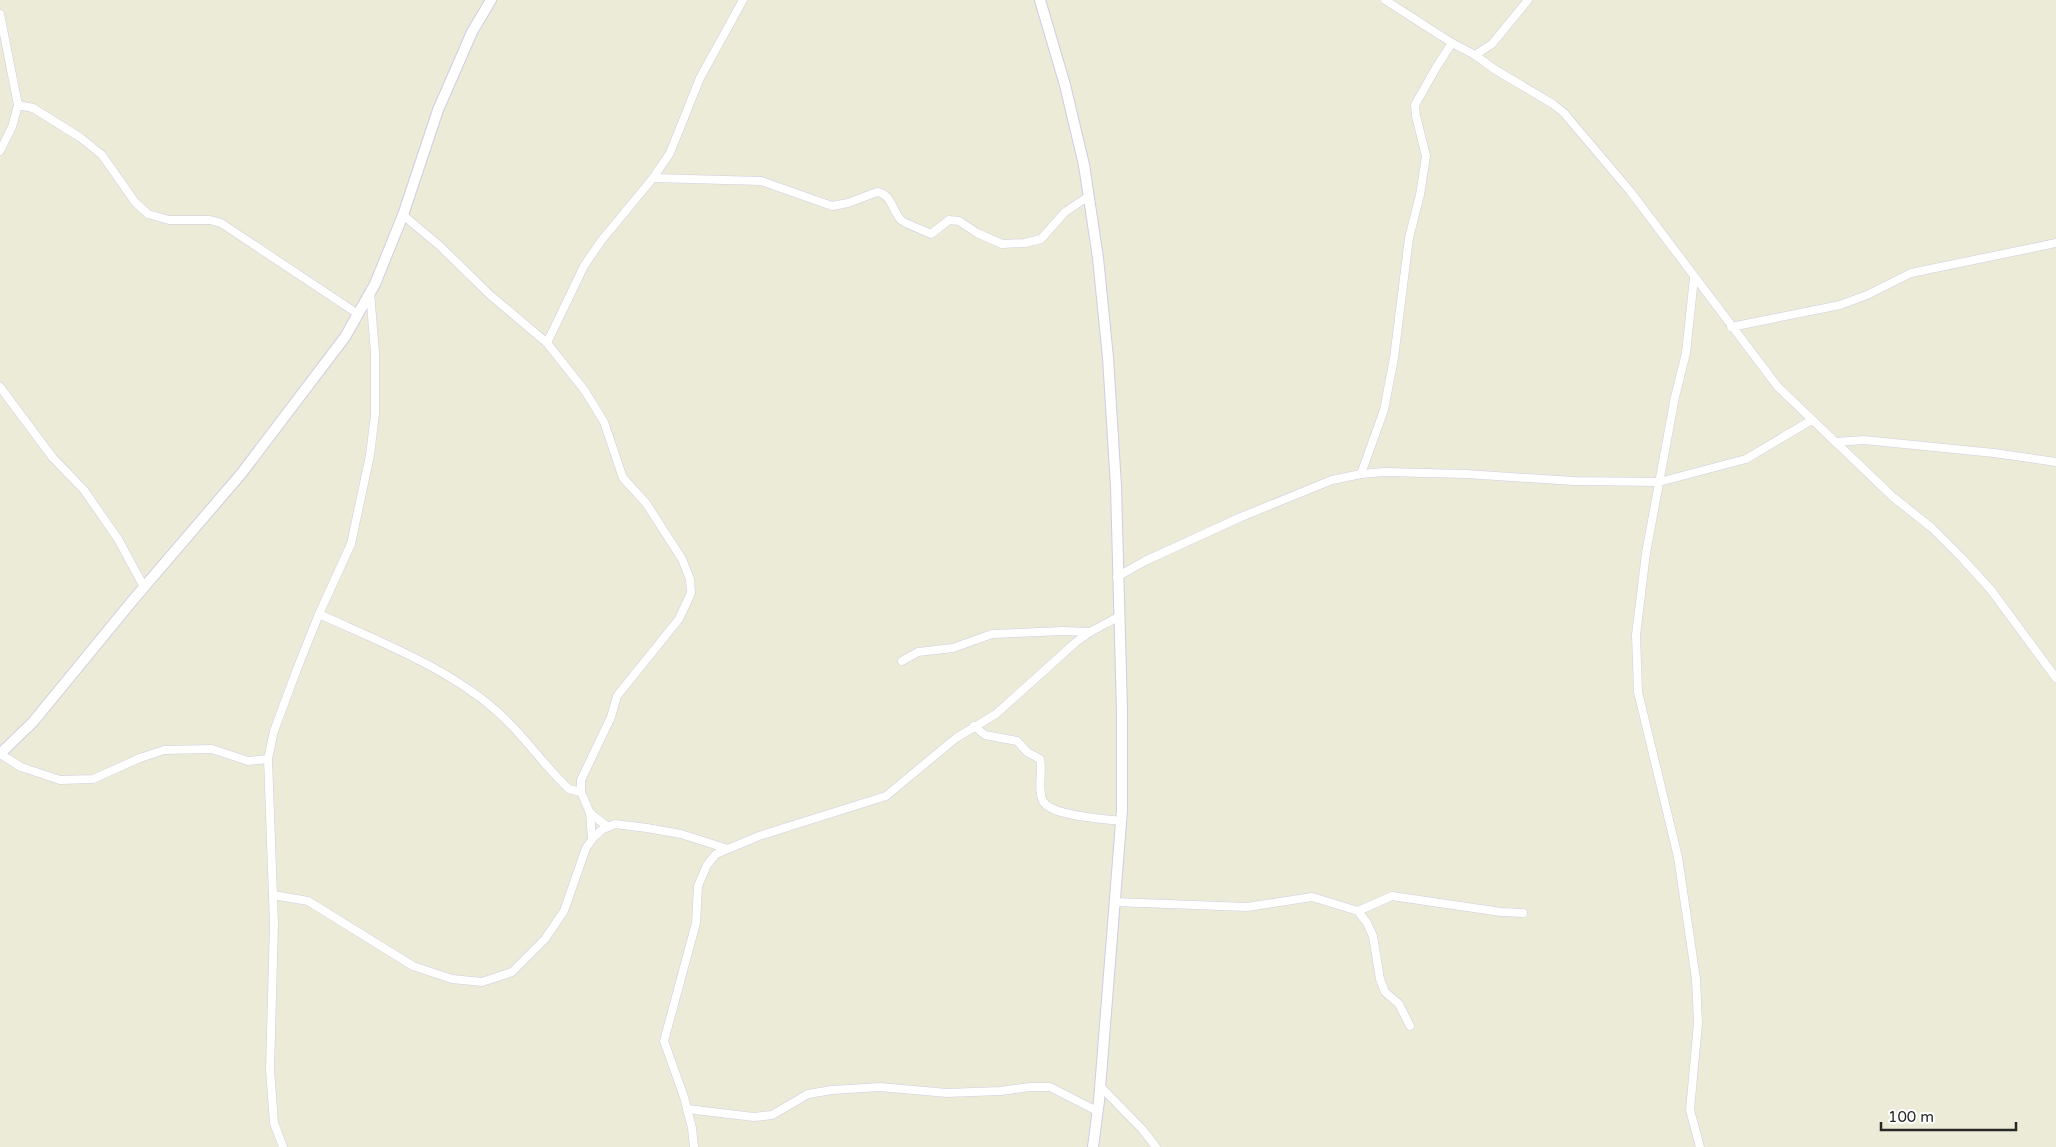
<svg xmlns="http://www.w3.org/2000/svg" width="2056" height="1147" font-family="'Varela Round',sans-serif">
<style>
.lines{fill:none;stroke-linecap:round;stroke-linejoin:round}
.minor-casing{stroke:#d0cce2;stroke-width:9}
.tertiary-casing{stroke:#d0cce2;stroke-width:12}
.minor{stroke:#fff;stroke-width:8}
.tertiary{stroke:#fff;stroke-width:10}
</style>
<rect width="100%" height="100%" fill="#ecebd7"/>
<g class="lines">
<defs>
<g id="minor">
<path d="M1385,0l67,43 23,12 19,14 59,35 11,9 66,78 148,196 115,110 39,31 30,30 29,32 65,88"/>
<path d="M0,14l18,91 -6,22 -12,24"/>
<path d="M1475,55l17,-11 36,-44"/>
<path d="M18,105l15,3 48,30 21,17 33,47 13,12 21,6h41l11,3 137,91"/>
<path d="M653,178l108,3 71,25 16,-3 29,-11c15,2 15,19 24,28 3,3 24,11 30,14l18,-14 10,1 18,12 25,11 23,-1 16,-4 24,-27 24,-16"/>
<path d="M403,215l37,31 49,48 58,49 38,48 19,31 19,56 23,25 36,56 8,20 1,14 -12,26 -62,77 -6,21 -30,63v12l9,21 18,14"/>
<path d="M1694,278l-8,75 -11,44 -29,156 -10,82 2,57 40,165 18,122 2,44 -8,87 10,37"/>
<path d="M1731,327l109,-22 27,-10 44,-22 145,-30"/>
<path d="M547,343l37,-77 17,-25 52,-63 17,-25 30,-75 43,-78"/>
<path d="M0,387l53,71 31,32 34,49 26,48"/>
<path d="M1836,442l28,-2 130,13 62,9"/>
<path d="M1361,474l23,-64 10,-52 15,-120 11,-43 6,-39 -10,-40 -1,-11 22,-39 15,-23"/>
<path d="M1117,577l28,-16 96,-44 91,-37 29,-6 23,-2 82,2 108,7 85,1 87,-23 64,-38"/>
<path d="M319,614c61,28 133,55 183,102 24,22 43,51 67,73l12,3"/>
<path d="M902,661l16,-9 35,-4 39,-14 71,-3 27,1"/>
<path d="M974,726l11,9 32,6 10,11 13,7c3,13 -3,30 3,42 7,15 62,18 78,20"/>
<path d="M0,754l21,13 39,13 33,-1 47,-21 24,-8 48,-1 36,12 20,-2"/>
<path d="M590,813l2,26"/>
<path d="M273,895l35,6 105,65 39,13 30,3 30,-10 33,-33 19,-28 22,-63 8,-11 9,-8 12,-5 32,4 34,6 47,15"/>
<path d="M1114,902l133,5 65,-10 46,14 9,12 6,13 7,43 5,13 14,12 11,22"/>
<path d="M1358,911l34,-15 109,16 22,1"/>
<path d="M1100,1086l42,43 14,18"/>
<path d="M687,1109l67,8 18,-2 36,-21 24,-4 48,-3 67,6 53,-2 30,-4h20l47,24"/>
<path d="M283,1147l-9,-24 -4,-54 4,-145 -6,-165 6,-28 23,-62 22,-55 32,-70 19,-89 5,-41v-61l-5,-61"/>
<path d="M694,1147l-2,-19 -8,-31 -20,-56 32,-118 2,-37 9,-21 9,-11 43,-18 127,-40 70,-58 40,-24 80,-72 14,-10 30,-16"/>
</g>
<g id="tertiary">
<path d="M1040,0l25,85 19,80 14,93 10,100 8,128 6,226v98l-23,291 -6,46"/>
<path d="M0,754l33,-32 100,-122 108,-126 104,-137 30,-53 28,-69 35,-105 34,-78 19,-32"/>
</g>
</defs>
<use href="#minor" class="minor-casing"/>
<use href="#tertiary" class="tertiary-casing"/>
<use href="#minor" class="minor"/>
<use href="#tertiary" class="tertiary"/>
</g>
<path d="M1881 1122v8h135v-8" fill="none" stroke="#272727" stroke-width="2.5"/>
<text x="1888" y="1122" font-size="15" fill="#272727" stroke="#ffffff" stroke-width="4" paint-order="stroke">100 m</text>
</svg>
